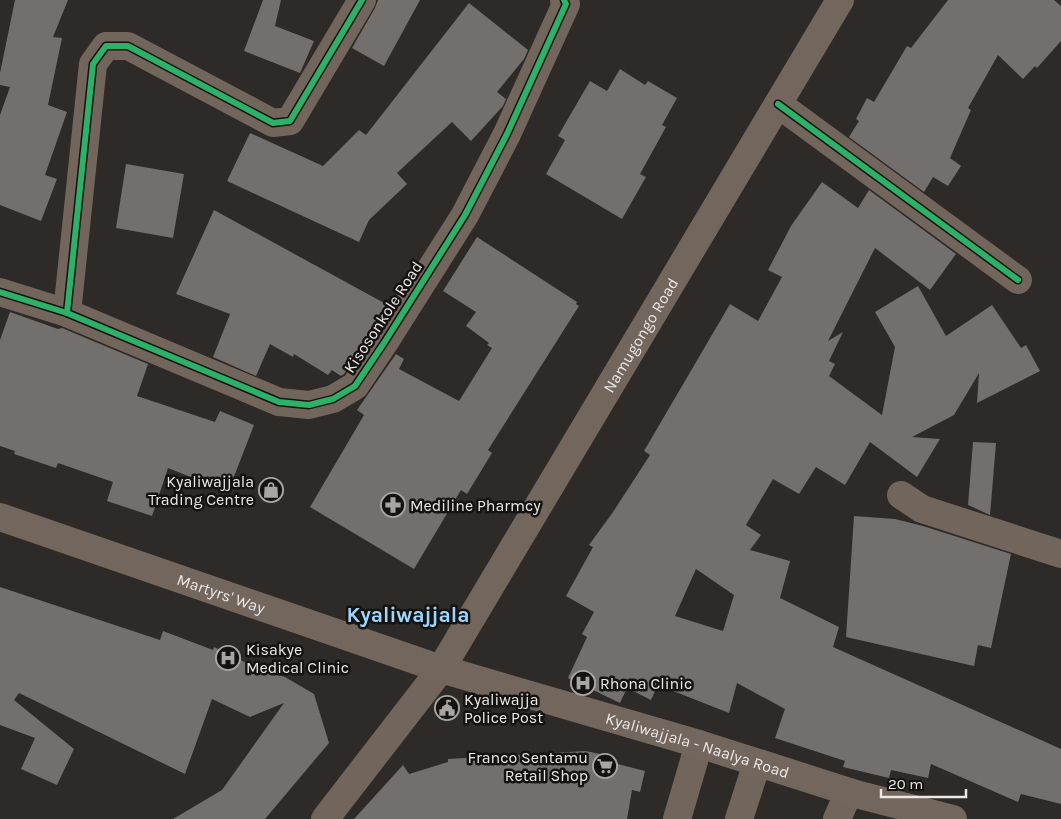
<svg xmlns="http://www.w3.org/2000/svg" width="1061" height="819" font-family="Karla,sans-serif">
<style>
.building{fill:#726f6c;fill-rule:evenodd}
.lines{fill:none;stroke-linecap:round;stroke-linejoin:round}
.minor{stroke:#72665c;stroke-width:28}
.major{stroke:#73665d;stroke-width:28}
.cycleway-casing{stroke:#151311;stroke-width:9}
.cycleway{stroke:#2db169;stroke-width:6}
.labels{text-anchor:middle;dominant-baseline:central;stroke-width:5;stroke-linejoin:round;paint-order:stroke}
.street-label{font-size:16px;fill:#ece8e5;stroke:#151311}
.poi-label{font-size:16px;fill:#ece8e5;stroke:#151311;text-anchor:start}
.district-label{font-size:21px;font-weight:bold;fill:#9ed5fd;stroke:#151311}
</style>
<rect width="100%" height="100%" fill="#2d2a27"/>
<g class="building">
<path d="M15,0h53l-15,37 9,1 -14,67 19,7 -22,63 12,4 -16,42 -41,-16v-90l10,-28 -10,-2v-12z"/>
<path d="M263,0h18l-6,26 39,15 -14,32 -56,-22z"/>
<path d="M378,0h42l-36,66 -32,-18 23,-40z"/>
<path d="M948,0h106l7,6v35l-24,27 -2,-2 -12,13 -25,-24 -30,53 3,2 -21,48 11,8 -13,20 -15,-9 -9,15 -75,-55 10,-16 -3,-2 11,-21 7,4 33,-56 4,2z"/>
<path d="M469,3l59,47 -4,9 -27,33 9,7 -3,7 -32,35 -19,-19 -55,51 10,11 -38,36 -10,22 -132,-61 23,-48 73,33 36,-36 7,5z"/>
<path d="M620,69l25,16 3,-4 29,17 -15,27 4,2 -26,47 6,3 -24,42 -76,-45 19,-34 -7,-4 32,-55 17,10z"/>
<path d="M126,164l58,10 -11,64 -57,-10z"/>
<path d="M822,182l36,26 11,-18 87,64 -26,36 -55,-42 -47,93 15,-9 -14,29 6,3 -6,12 53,39 13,-68 -20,-35 43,-26 28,50 46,-31 29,43 5,-3 14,26 -63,32 2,-30 -25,42 -42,22 28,2 -23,38 -47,-35 -25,43 -29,-18 -17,27 -26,-15 -27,46 15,10 -11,15 40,11 -10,37 59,29 -6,20 228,102v55l-40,-10 -3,8 -87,-38 -3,14 -37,-8 -2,8 -46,-11 2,-6 -70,-23 10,-29 -48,-26 -8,30 -71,-28 -7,15 -24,-12 -7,15 -52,-25 19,-41 -5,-3 12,-22 -28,-16 27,-49 -4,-2 24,-33 37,-57 -6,-4 86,-147 28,17 24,-44 -14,-7 23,-44zM696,569l38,26 -11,36 -48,-15z"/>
<path d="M214,210l172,94 -17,34 -25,36 -3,2 -9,-6 -4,5 -34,-21 -1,3 -23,-13 -14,32 -43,-19 17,-43 -54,-20z"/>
<path d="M477,237l100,65 -1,2 3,2 -91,144 4,3 -25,41 -6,-4 -47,79 -104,-62 54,-92 -7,-5 39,-56 8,5 -5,10 60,32 33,-53 -5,-3 2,-2 -23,-17 10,-14 -33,-21z"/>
<path d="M10,312l48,17 4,-1 86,36 -11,32 78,26 5,-11 34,14 -26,67 -60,-24 -16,48 -45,-15 6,-19 -55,-19 -2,5 -42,-14 1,-3 -15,-5v-106z"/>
<path d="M973,442l23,1 -6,72 -22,-10z"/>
<path d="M854,516l41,3 28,7 88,28 -20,94 -13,-3 -4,21 -128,-29z"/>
<path d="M0,587l160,53 3,-9 50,19 1,-3 47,23 24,7 29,17 15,49 -64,76h-92l49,-29 62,-87 -34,14 -38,-18 -27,75 -166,-81 -5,7 60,49 -17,36 -36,-16 14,-31 -35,-13z"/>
<path d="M585,751l26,5 -1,6 35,9 -5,21 -8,-2 -5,29h-273l49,-54 6,9 39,-12v-3z"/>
</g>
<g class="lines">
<g class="minor">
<path d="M778,104l240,176"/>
<path d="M0,292l67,21 212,89 30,3 24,-6 22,-13 29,-43 81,-128 42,-81 59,-130 -2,-4"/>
<path d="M67,313l26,-249 13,-18h22l145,77 17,-2 72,-121"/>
<path d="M901,495l21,14 139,45"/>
<path d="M325,819l116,-150"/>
<path d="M677,819l22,-75"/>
<path d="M739,819l18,-56"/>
<path d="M837,819l12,-27"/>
</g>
<g class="major">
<path id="s1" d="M0,517l441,152 258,75 157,50 97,25"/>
<path id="s2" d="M441,669l399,-669"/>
</g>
<defs>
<g id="cycleway">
<path d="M778,104l240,176"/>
<path d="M0,292l67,21 212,89 30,3 24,-6 22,-13 29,-43 81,-128 42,-81 59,-130 -2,-4"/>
<path d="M67,313l26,-249 13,-18h22l145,77 17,-2 72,-121"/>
</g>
</defs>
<use href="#cycleway" class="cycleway-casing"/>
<use href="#cycleway" class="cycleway"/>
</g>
<defs>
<symbol id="shop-ring" viewBox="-11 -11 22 22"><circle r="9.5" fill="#151311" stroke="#a9a6a2" stroke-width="1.5"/><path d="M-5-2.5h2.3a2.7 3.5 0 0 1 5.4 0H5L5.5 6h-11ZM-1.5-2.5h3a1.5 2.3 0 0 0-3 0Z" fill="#a9a6a2"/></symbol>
<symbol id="pharmacy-ring" viewBox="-11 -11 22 22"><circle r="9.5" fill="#151311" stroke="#a9a6a2" stroke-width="1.5"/><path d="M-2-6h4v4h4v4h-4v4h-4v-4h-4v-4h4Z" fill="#a9a6a2"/></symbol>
<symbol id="hospital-ring" viewBox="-11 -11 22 22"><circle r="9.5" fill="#151311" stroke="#a9a6a2" stroke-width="1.5"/><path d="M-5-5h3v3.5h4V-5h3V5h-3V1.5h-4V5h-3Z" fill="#a9a6a2"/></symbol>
<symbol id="civic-ring" viewBox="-11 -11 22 22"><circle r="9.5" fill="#151311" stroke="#a9a6a2" stroke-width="1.5"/><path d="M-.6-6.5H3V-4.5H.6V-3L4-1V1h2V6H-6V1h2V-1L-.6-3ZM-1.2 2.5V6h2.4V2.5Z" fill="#a9a6a2"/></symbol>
<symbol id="supermarket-ring" viewBox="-11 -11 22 22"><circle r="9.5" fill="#151311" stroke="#a9a6a2" stroke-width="1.5"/><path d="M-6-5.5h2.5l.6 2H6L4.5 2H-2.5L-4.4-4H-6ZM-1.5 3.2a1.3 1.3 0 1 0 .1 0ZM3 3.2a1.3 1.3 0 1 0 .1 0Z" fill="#a9a6a2"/></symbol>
</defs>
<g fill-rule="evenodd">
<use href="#shop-ring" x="257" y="476" width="28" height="28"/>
<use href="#pharmacy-ring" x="379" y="491" width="28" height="28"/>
<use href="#hospital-ring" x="214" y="644" width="28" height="28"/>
<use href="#hospital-ring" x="569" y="669" width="28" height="28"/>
<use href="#civic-ring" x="433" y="694" width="28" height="28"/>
<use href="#supermarket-ring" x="591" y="752" width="28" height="28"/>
</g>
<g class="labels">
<g class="street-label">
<text transform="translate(383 317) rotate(-57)">Kisosonkole Road</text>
<text stroke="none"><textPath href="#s2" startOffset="389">Namugongo Road</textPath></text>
<text stroke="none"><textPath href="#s1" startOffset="234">Martyrs' Way</textPath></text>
<text stroke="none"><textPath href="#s1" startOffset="734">Kyaliwajjala - Naalya Road</textPath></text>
</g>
<g class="poi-label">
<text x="254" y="481" text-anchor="end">Kyaliwajjala<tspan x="254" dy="18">Trading Centre</tspan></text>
<text x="410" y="505">Mediline Pharmcy</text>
<text x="246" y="649">Kisakye<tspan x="246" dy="18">Medical Clinic</tspan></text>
<text x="600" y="683">Rhona Clinic</text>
<text x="464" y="699">Kyaliwajja<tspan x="464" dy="18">Police Post</tspan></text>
<text x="588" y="757" text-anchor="end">Franco Sentamu<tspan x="588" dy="18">Retail Shop</tspan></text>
</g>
<g class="district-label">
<text x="408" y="615">Kyaliwajjala</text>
</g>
</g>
<path d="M881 789v8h85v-8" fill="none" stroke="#ece8e5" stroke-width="2.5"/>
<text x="888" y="789" font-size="15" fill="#ece8e5" stroke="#151311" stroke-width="4" paint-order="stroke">20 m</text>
</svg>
